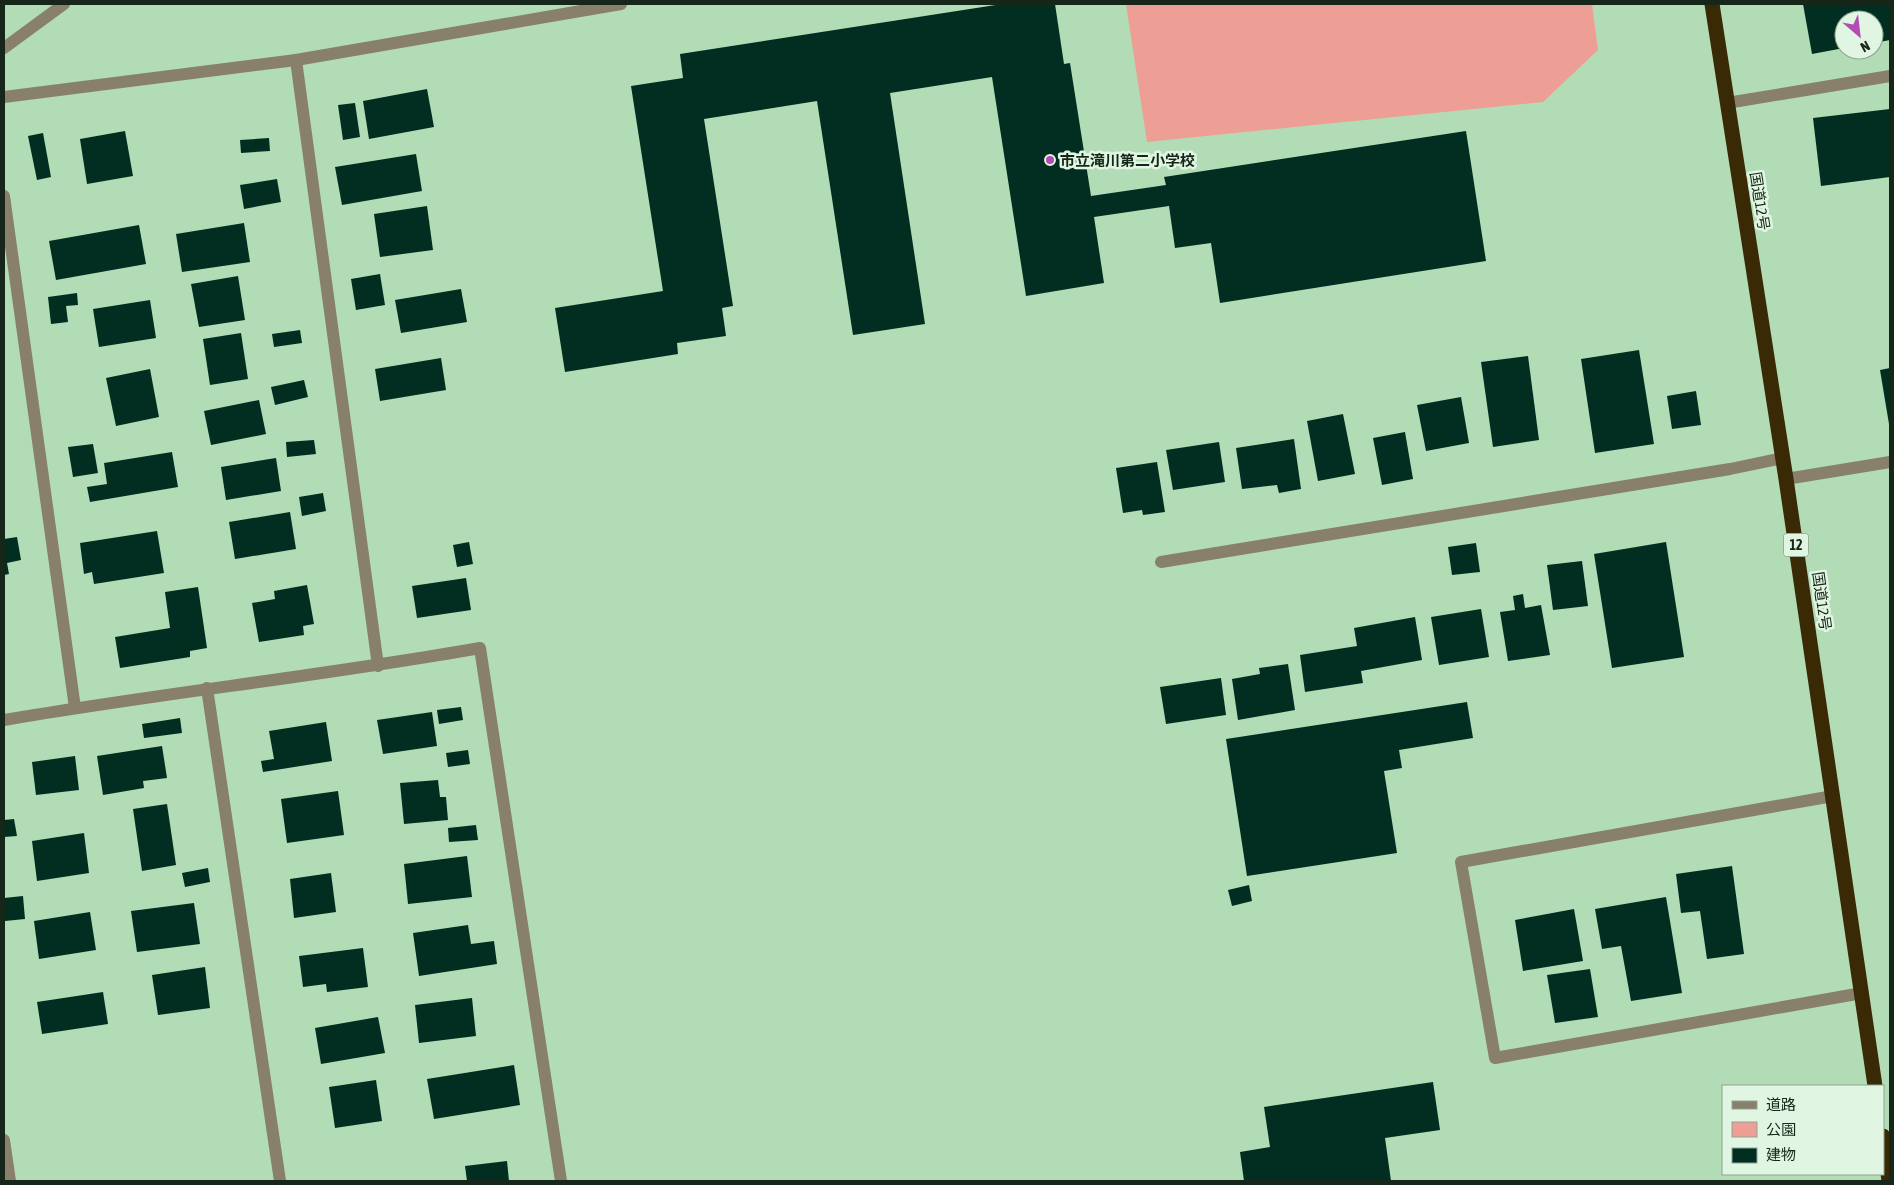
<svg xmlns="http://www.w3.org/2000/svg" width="1894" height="1185" font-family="'Asap Condensed','Noto Sans JP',sans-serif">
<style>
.green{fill:#ed9f96}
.building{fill:#012e20}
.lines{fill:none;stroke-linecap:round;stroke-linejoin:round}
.minor{stroke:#89806c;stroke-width:12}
.highway{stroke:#392a05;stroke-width:15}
.poi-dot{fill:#b14db3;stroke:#e1f6e2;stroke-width:2}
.labels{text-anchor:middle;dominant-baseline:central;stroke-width:5;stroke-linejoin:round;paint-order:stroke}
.shield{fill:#e1f6e2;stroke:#536455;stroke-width:1}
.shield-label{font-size:14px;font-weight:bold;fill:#162618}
.poi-label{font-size:15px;font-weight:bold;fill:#162618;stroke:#e1f6e2;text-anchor:start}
.street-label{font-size:15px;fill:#162618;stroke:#e1f6e2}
</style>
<rect width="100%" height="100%" fill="#b2dcb5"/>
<path class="green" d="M1126,4h466l6,46 -55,52 -396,40z"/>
<g class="building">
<path d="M1002,4h53l9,60 6,-1 21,133 75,-11 -2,-8 302,-46 20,130 -266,42 -9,-60 -36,5 -6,-42 -75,11 10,66 -78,13 -34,-219 -102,16 35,231 -72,11 -36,-234 -113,18 29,187 -11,2 4,28 -49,7 1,11 -113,18 -10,-64 108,-17 -32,-205 52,-8 -3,-24z"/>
<path d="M1803,4h87v36l-16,3v-23h-30v28l-32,6z"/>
<path d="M427,89l7,38 -65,12 -6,-38z"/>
<path d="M355,103l5,34 -17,3 -5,-35z"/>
<path d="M1890,109v68l-69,9 -8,-68z"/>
<path d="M125,131l8,45 -46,8 -7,-45z"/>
<path d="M43,133l8,44 -14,3 -9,-44z"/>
<path d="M269,138l1,13 -29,2 -1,-13z"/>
<path d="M416,154l6,37 -80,14 -7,-38z"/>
<path d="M277,179l4,23 -37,7 -4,-24z"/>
<path d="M427,206l6,44 -53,7 -6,-43z"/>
<path d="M244,223l6,39 -68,10 -6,-38z"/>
<path d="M139,225l7,39 -90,16 -7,-39z"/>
<path d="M380,274l5,31 -29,5 -5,-31z"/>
<path d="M238,276l7,44 -46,7 -8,-43z"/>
<path d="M461,289l6,33 -66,11 -6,-33z"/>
<path d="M77,293l1,12 -12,1 2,16 -17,2 -3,-27z"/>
<path d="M150,300l6,38 -57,9 -6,-38z"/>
<path d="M300,330l2,13 -28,4 -2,-13z"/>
<path d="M241,333l7,46 -38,6 -7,-46z"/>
<path d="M1639,350l15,94 -59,9 -14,-94z"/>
<path d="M1528,356l11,84 -46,7 -12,-85z"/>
<path d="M441,358l5,32 -66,11 -5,-32z"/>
<path d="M1890,368v56h-1l-9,-54z"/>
<path d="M150,369l9,48 -43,9 -10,-48z"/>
<path d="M304,380l4,17 -33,8 -4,-18z"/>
<path d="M1696,391l5,34 -29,4 -5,-33z"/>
<path d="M1461,397l8,46 -43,8 -9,-46z"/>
<path d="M259,400l7,34 -55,11 -7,-34z"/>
<path d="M1343,414l12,60 -37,7 -11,-60z"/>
<path d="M1405,432l8,47 -31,6 -9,-47z"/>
<path d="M1294,439l7,50 -22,4 -2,-8 -35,4 -6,-41z"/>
<path d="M314,440l2,14 -29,3 -1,-15z"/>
<path d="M1219,442l6,40 -52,8 -7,-40z"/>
<path d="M93,444l5,29 -25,4 -5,-30z"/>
<path d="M172,452l6,35 -88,15 -3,-15 20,-3 -3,-21z"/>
<path d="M276,458l5,33 -55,9 -5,-33z"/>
<path d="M1157,462l8,50 -22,3 -1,-5 -19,3 -7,-45z"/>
<path d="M323,493l3,18 -24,5 -3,-19z"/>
<path d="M290,512l6,37 -61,10 -6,-37z"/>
<path d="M157,531l7,42 -70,11 -2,-12 -8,2 -4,-31z"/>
<path d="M17,537l4,23 -14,3 2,11 -5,1v-36z"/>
<path d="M469,542l4,22 -16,3 -4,-22z"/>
<path d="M1666,542l18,115 -72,11 -18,-114z"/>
<path d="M1476,543l4,29 -28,3 -4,-28z"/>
<path d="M1582,561l6,45 -35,4 -6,-45z"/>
<path d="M466,578l5,32 -54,8 -5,-32z"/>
<path d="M307,585l7,39 -11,2 1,9 -45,7 -7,-39 23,-4 -1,-8z"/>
<path d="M198,587l9,61 -17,3v6l-70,11 -5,-31 55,-9 -5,-36z"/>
<path d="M1523,594l2,14 16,-3 9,50 -42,6 -8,-49 15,-2 -2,-14z"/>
<path d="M1481,609l8,48 -50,8 -8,-48z"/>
<path d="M1415,617l7,43 -61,11 2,12 -58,9 -5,-37 57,-9 -3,-18z"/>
<path d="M1288,664l7,46 -57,10 -6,-41 28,-5 -1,-6z"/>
<path d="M1221,678l5,37 -60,9 -6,-37z"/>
<path d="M1467,702l6,36 -74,12 3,18 -18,3 13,82 -150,23 -21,-137z"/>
<path d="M461,707l2,13 -24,4 -2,-14z"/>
<path d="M432,712l5,34 -54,8 -6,-34z"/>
<path d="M180,718l2,15 -38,5 -2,-14z"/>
<path d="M326,722l6,39 -69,11 -2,-11 13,-2 -5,-28z"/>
<path d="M162,746l5,32 -24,3 1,7 -41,7 -6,-39z"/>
<path d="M468,750l2,14 -22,3 -2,-14z"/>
<path d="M75,756l4,34 -43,5 -4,-33z"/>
<path d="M438,780l2,17h6l2,23 -44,4 -4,-41z"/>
<path d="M338,791l6,44 -57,8 -6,-44z"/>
<path d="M167,804l9,61 -34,6 -9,-62z"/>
<path d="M14,819l3,17 -13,1v-17z"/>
<path d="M476,825l2,15 -29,2 -1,-14z"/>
<path d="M84,833l5,40 -52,8 -5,-40z"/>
<path d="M467,856l5,41 -64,7 -4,-40z"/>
<path d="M1732,866l12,88 -37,5 -7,-48 -19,2 -5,-39z"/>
<path d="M208,868l2,14 -25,5 -3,-14z"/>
<path d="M331,873l5,39 -42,6 -4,-39z"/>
<path d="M1249,885l3,16 -20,5 -4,-16z"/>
<path d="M23,896l2,23 -20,2 -1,-23z"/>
<path d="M1666,897l16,96 -51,8 -10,-55 -19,3 -7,-40z"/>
<path d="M194,903l6,41 -63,8 -6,-41z"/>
<path d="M1574,909l9,52 -60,10 -8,-51z"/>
<path d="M90,912l6,38 -57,9 -5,-38z"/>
<path d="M468,925l3,19 23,-3 3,23 -78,12 -6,-43z"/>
<path d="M363,948l5,39 -41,5 -1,-8 -23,3 -4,-31z"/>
<path d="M205,967l5,41 -52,7 -6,-40z"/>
<path d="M1590,969l8,48 -43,6 -8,-48z"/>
<path d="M103,992l5,32 -66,10 -5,-32z"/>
<path d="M472,998l4,38 -57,7 -4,-38z"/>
<path d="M378,1017l7,36 -64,11 -6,-36z"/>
<path d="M514,1065l6,40 -86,14 -7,-40z"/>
<path d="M376,1080l6,41 -47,7 -6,-41z"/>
<path d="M1433,1082l7,48 -55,8 6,43h-147l-4,-29 30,-5 -6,-40z"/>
<path d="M507,1161l2,20h-42l-2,-15z"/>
</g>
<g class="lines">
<g class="minor">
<path d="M4,48l60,-44"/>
<path d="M296,60l82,606"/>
<path d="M4,97l292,-37 325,-56"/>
<path d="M1727,103l163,-27"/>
<path d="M4,196l71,512"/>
<path d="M1786,479l104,-17"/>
<path d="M1161,562l569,-93 53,-11"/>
<path d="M207,688l73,493"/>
<path d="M4,720c158,-27 318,-44 476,-72l81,533"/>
<path d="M1833,796l-372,66 34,196 367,-65"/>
<path d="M4,1140l6,41"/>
</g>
<g class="highway">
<path d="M1712,4l74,475 89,607"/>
<path d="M1883,1136l6,45"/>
</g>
</g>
<circle class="poi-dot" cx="1050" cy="160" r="5"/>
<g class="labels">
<rect class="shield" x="1783.5" y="533.5" width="25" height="23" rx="4"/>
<g class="shield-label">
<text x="1796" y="545">12</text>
</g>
<g class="poi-label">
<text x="1060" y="160">市立滝川第二小学校</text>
</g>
<g class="street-label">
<text transform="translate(1760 201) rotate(81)">国道12号</text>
<text transform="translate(1822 601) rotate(82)">国道12号</text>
</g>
</g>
<rect width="1894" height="1185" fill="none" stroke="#162618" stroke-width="10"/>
<rect x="1722" y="1085" width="162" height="90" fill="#e1f6e2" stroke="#90a391"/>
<rect x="1732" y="1101" width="25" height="8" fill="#89806c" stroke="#90a391"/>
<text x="1766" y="1110" font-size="15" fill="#162618">道路</text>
<rect x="1732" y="1122" width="25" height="15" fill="#ed9f96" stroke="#90a391"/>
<text x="1766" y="1135" font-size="15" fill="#162618">公園</text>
<rect x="1732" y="1148" width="25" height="15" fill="#012e20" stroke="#90a391"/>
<text x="1766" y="1160" font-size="15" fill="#162618">建物</text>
<g transform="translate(1859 35) rotate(152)"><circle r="24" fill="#e1f6e2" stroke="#90a391"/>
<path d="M0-4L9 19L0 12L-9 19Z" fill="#b14db3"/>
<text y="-8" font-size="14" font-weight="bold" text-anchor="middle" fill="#162618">N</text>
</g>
</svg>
